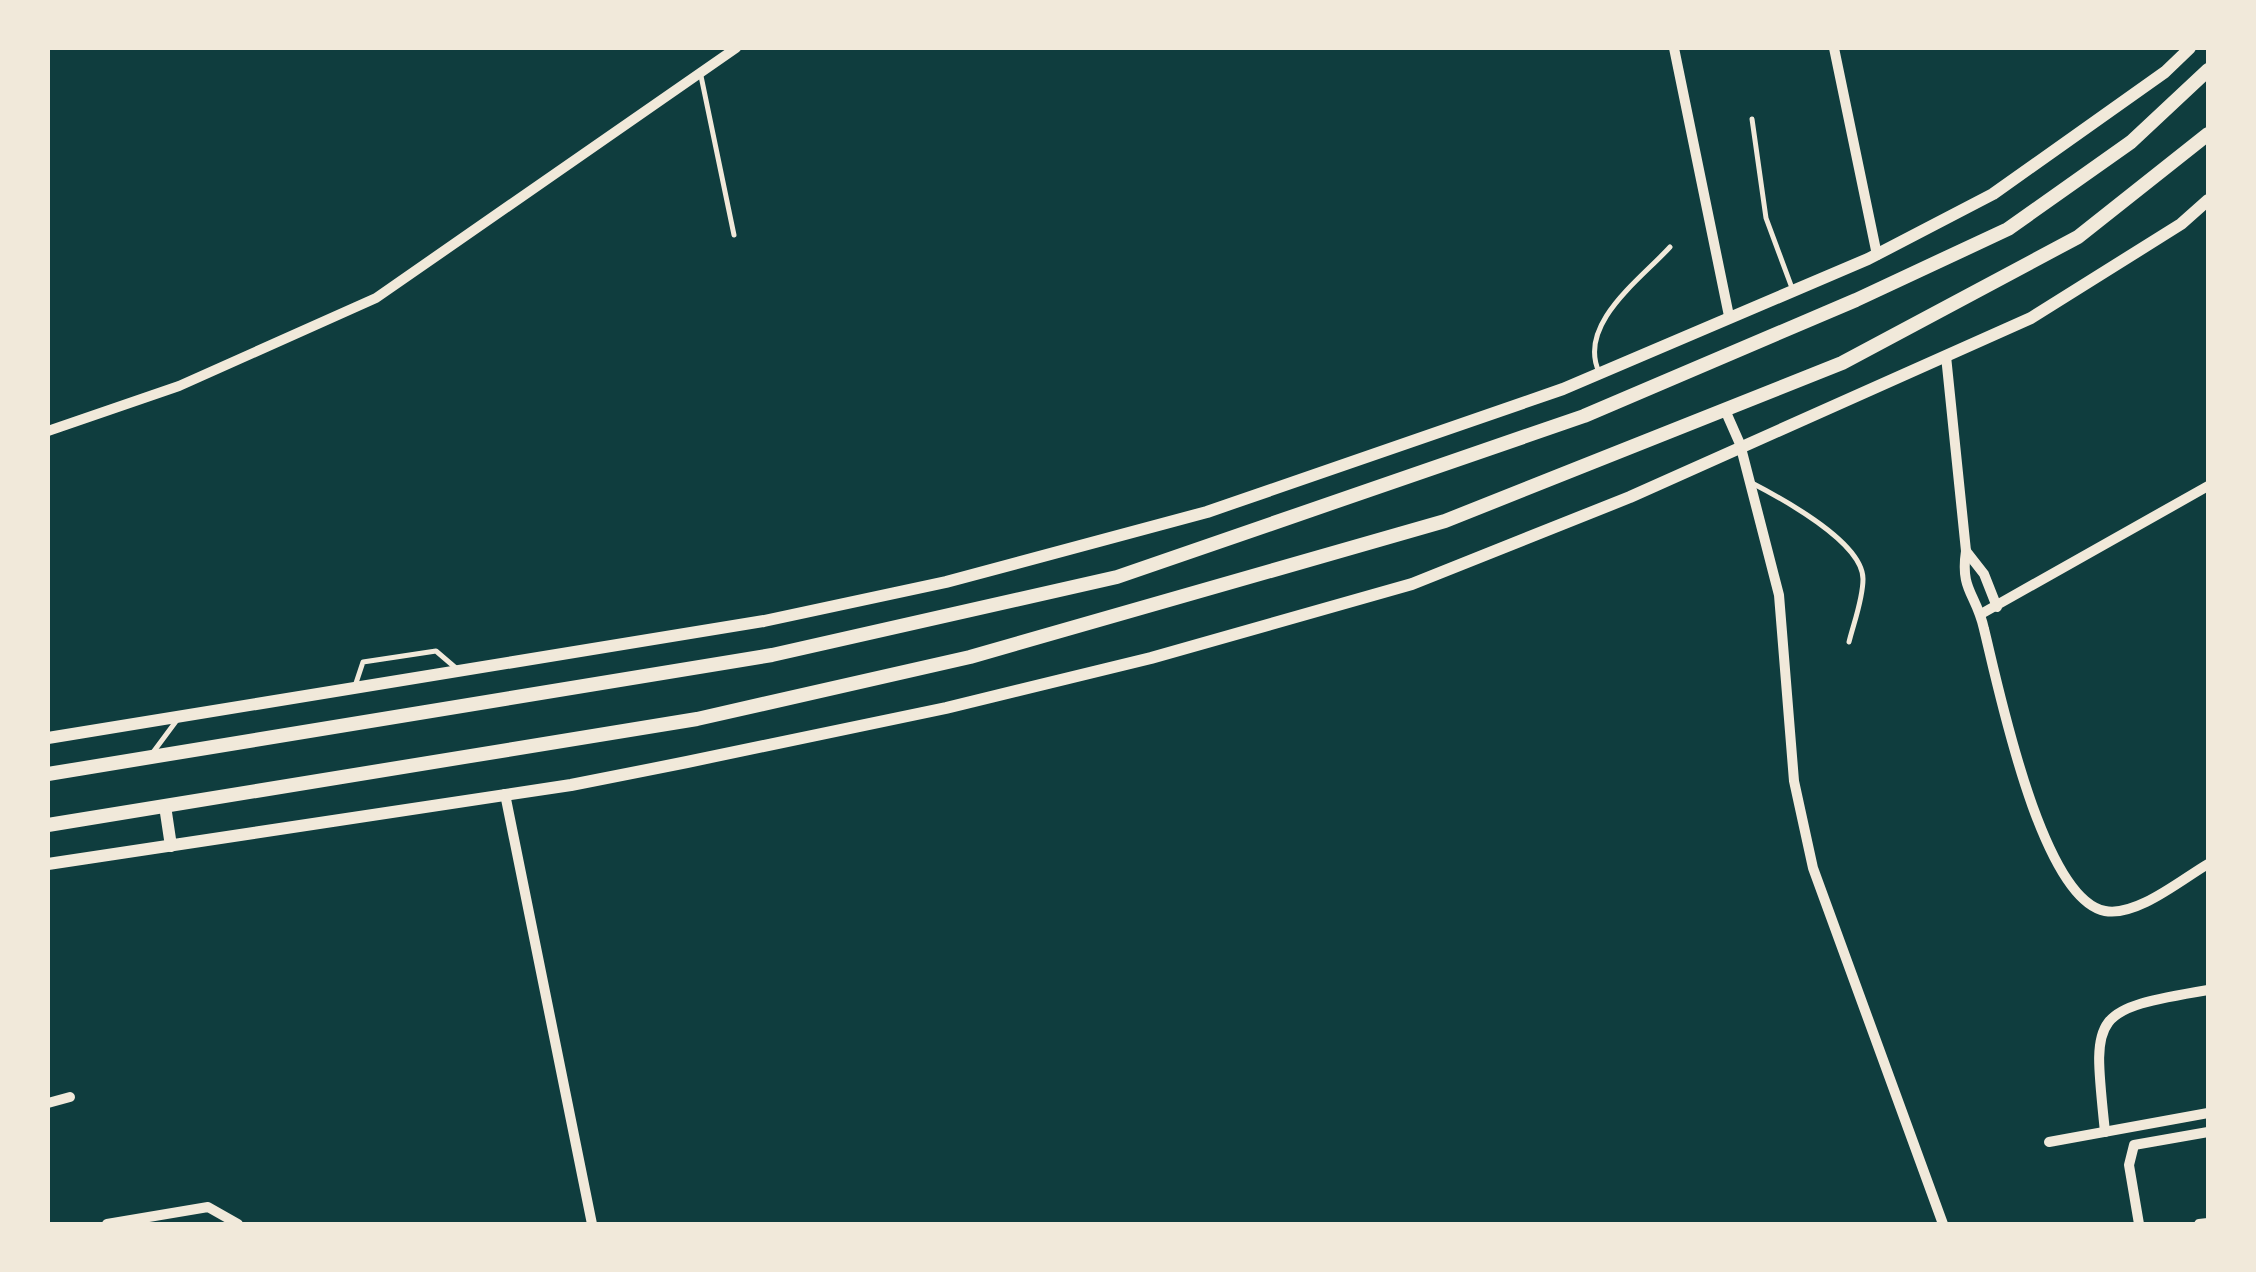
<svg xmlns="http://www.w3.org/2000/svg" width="2256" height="1272" font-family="'Archivo Narrow',sans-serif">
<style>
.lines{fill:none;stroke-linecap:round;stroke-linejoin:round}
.service{stroke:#f1e9da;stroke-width:5}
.minor{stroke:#f1e9da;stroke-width:10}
.tertiary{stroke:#f1e9da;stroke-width:12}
.secondary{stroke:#f1e9da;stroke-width:14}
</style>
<rect width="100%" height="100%" fill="#0f3d3e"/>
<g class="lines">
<g class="service">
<path d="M701,76l33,159"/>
<path d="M1752,119l14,99 26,70"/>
<path d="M1599,372c-22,-48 42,-93 71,-125"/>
<path d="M1750,482c29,15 113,60 113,97 0,20 -9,43 -14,63"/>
<path d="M355,686l8,-24 73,-11 21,18"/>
<path d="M154,751l23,-31"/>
</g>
<g class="minor">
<path d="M1674,48l55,268"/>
<path d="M1834,48l43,207"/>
<path d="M1946,356l20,195c-6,40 10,42 18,78 14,56 57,270 121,282 32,6 77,-32 103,-47"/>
<path d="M1725,410l15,34 39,151 15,186 19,87 130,356"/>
<path d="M48,431l131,-45 197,-88 360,-250"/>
<path d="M1966,551l18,23 13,33"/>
<path d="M1981,614l227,-128"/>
<path d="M505,794l87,430"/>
<path d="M48,1103l22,-6"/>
<path d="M2105,1132c-12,-118 -17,-122 103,-142"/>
<path d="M2049,1142l159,-29"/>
<path d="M107,1224l101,-17 30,17"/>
<path d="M2139,1224l-10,-59 5,-20 74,-13"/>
<path d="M2199,1224l9,-1"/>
</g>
<g class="tertiary">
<path d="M48,738l716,-117 182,-39 261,-70 356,-123 305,-130 125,-65 172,-122 25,-24"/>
<path d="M165,806l6,40"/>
<path d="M48,864l523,-79 116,-23 259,-54 205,-50 261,-74 218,-87 401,-179 150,-94 27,-24"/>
</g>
<g class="secondary">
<path d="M48,774l724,-119 345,-78 467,-161 272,-116 152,-71 123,-87 77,-72"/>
<path d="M48,825l649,-106 273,-62 475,-136 397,-158 236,-126 130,-103"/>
</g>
</g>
<rect width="2256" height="1272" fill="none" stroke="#f1e9da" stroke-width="100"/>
</svg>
